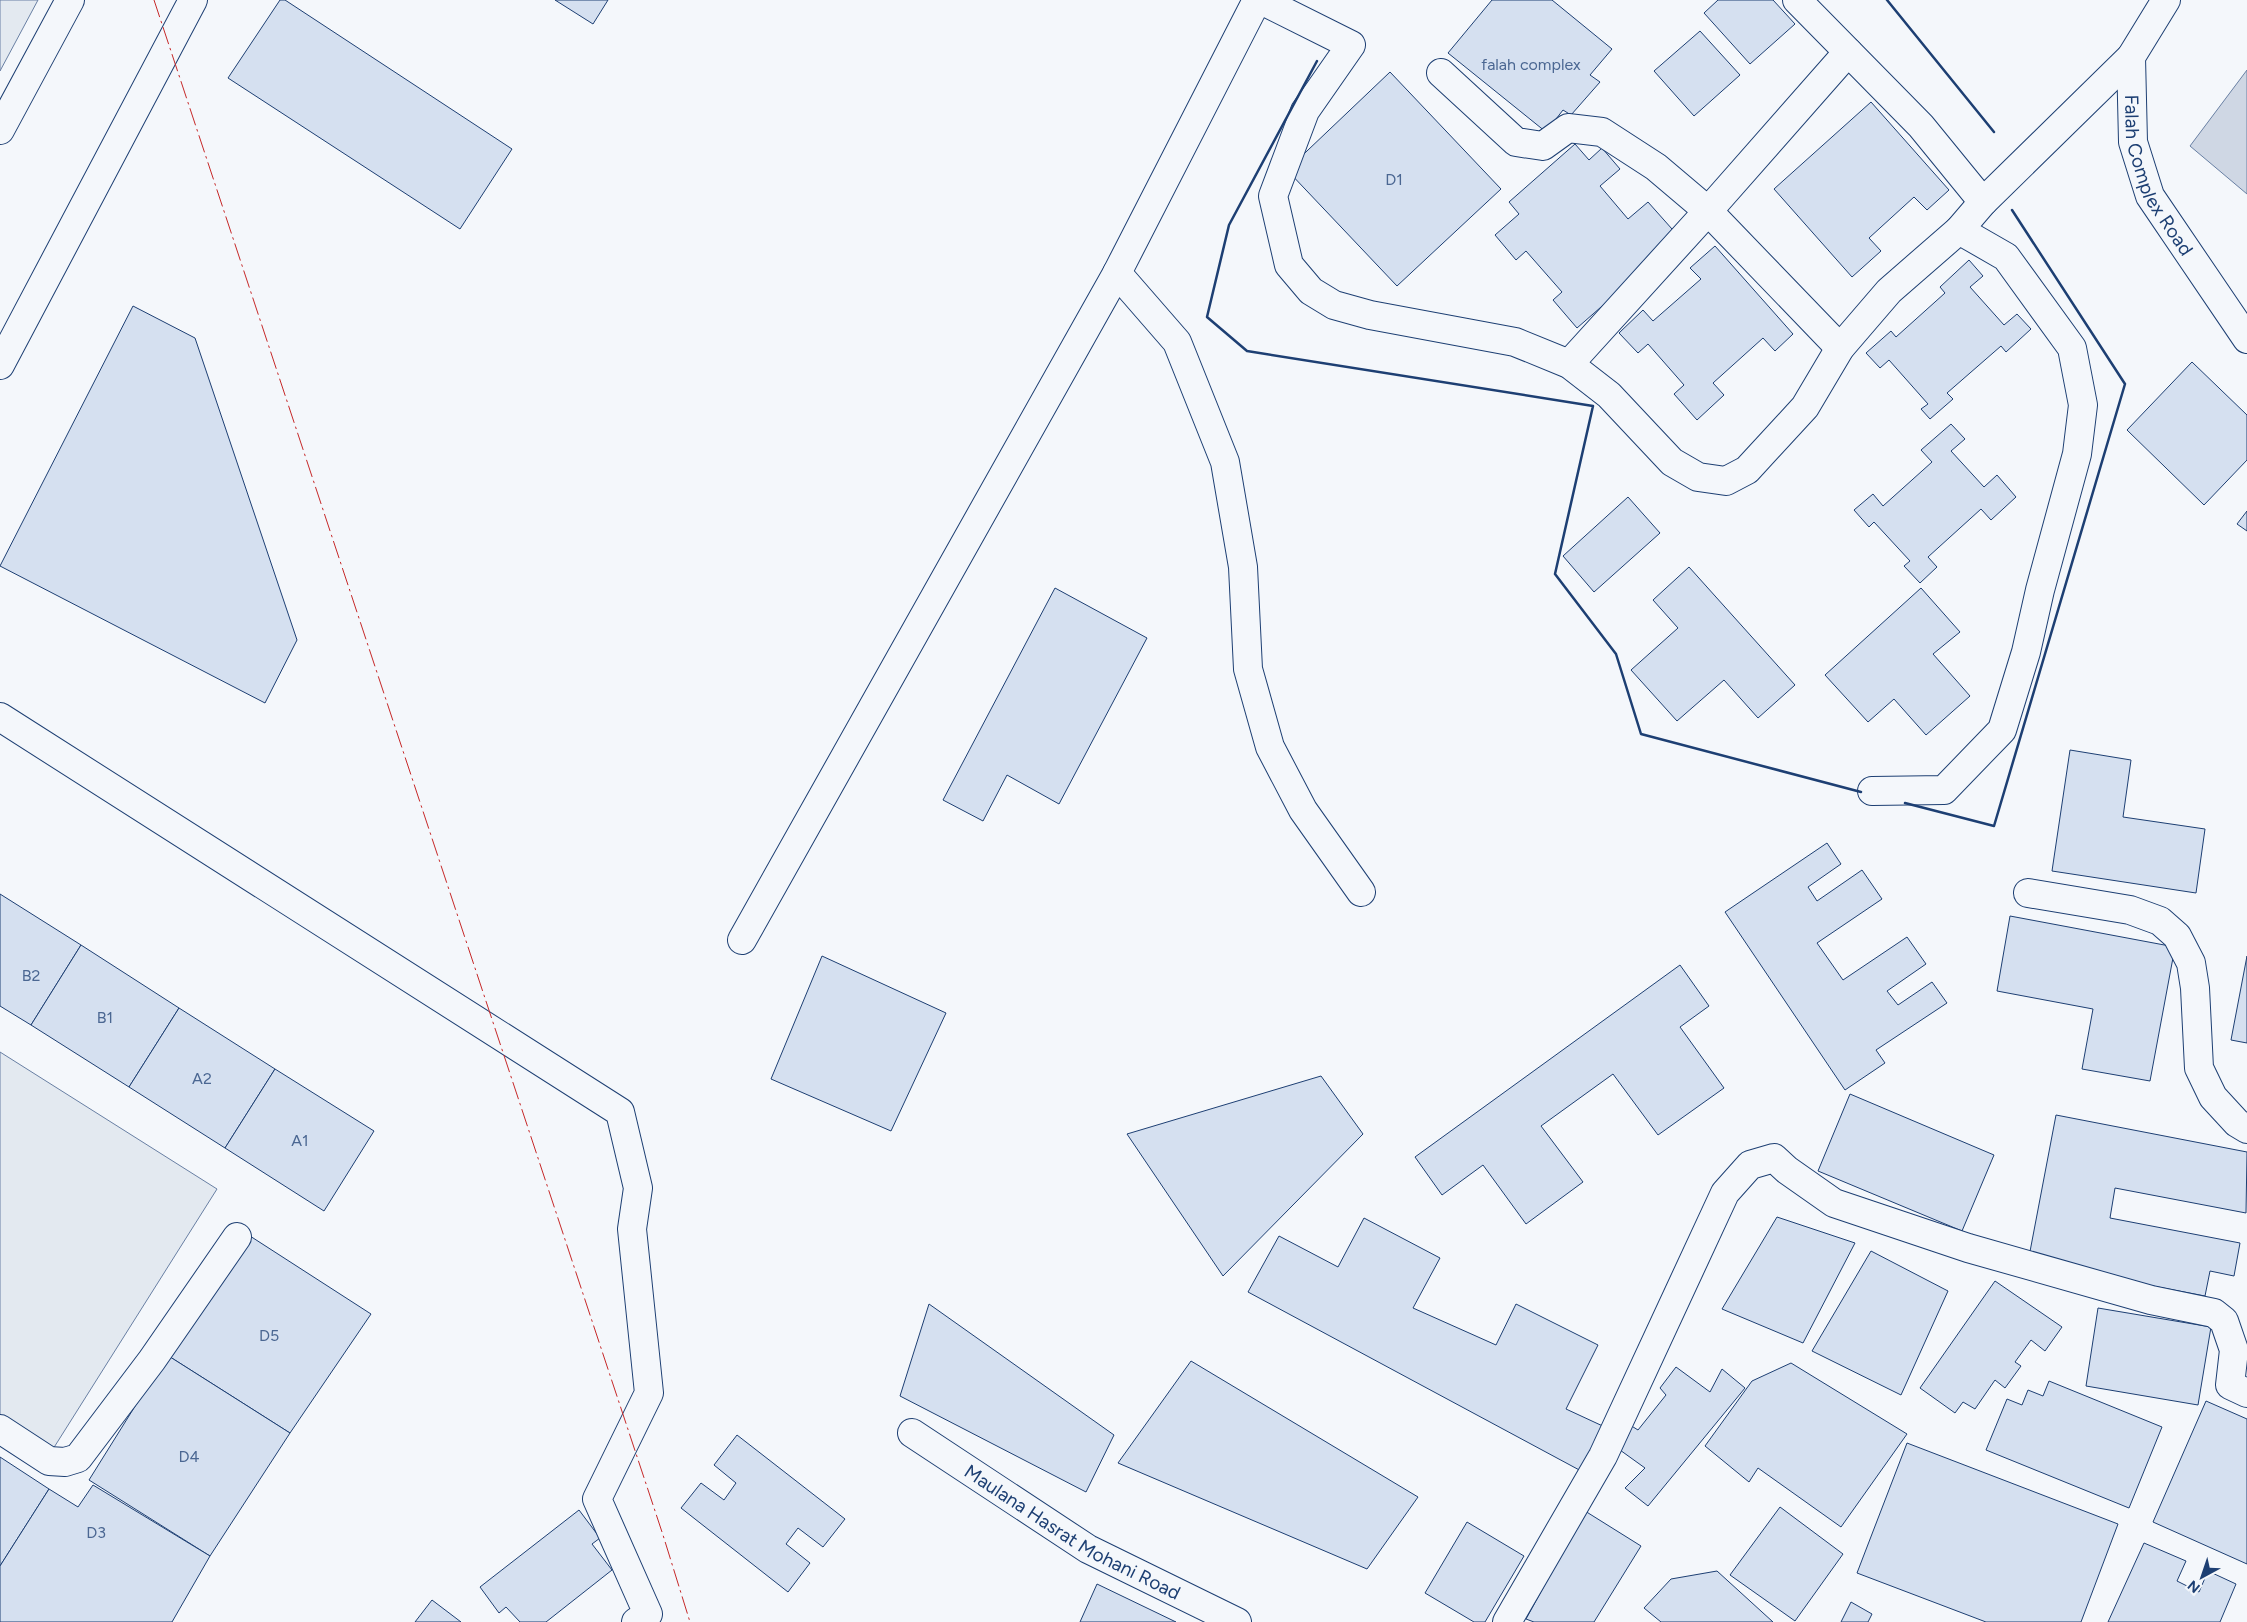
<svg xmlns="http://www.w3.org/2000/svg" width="2247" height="1622" font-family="Figtree,sans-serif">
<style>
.green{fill:#e3e9f0;stroke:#687fa3}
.water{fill:#cfd7e4;stroke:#687fa3}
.building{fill:#d5e0f0;stroke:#1d3f73}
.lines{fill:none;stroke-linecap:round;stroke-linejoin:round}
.minor-casing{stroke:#1d3f73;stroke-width:30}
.minor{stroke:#f4f7fb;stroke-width:28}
.wall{stroke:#1d3f73;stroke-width:2.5}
.power{stroke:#c62828;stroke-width:1;stroke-dasharray:18 4 2.5 4;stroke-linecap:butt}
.labels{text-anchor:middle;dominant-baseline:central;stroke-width:4;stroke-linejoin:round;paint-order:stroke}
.number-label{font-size:16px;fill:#4b6792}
.street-label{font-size:19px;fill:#1d3f73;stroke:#f4f7fb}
</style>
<rect width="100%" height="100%" fill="#f4f7fb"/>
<g class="green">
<path d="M0,0h38l-38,71z"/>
<path d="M0,1052l217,137 -164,260 -53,-34z"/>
</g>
<path class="water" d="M2247,70v124l-57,-48z"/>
<g class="building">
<path d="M280,0h5l227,149 -52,80 -232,-151z"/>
<path d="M555,0h53l-15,24z"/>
<path d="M1492,0h60l60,49 -22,26 10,7 -29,33 -8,-5 -17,22 -98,-79z"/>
<path d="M1718,0h55l22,24 -45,40 -46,-51z"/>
<path d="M1700,31l40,44 -46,41 -40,-45z"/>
<path d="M1390,72l111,117 -104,97 -110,-116z"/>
<path d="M1871,102l78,88 -22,20 -13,-13 -45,41 12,13 -29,26 -78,-88z"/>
<path d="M1575,144l14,16 13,-12 18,21 -20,17 28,33 20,-17 32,36 -103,90 -24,-28 9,-8 -36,-41 -10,9 -21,-25 24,-21 -10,-12z"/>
<path d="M1715,246l78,88 -18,17 -12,-13 -50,45 11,12 -27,25 -23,-26 10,-9 -36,-41 -10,9 -19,-20 24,-23 10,11 48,-42 -11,-11z"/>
<path d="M1969,260l14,16 -13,11 34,38 13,-11 14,15 -25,23 -5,-6 -54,47 6,6 -23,20 -9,-10 7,-5 -39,-44 -9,8 -14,-15 25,-22 5,6 49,-44 -5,-6z"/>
<path d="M133,306l62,32 102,302 -32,63 -265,-137z"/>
<path d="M2192,362l55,53v45l-43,45 -77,-75z"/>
<path d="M1951,424l14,15 -14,12 33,36 13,-12 19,22 -25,23 -10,-11 -53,48 9,10 -17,16 -16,-17 6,-5 -36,-39 -5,5 -15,-17 19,-16 10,12 49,-44 -11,-12z"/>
<path d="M1628,497l32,36 -66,59 -31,-36z"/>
<path d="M2247,511v20l-10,-7z"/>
<path d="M1689,567l106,118 -37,33 -34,-38 -47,41 -46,-51 47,-42 -25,-28z"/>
<path d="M1055,588l92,50 -88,166 -52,-29 -24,46 -40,-21z"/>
<path d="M1921,588l39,44 -27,22 37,42 -44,39 -32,-36 -26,23 -43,-47z"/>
<path d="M2070,750l61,10 -8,57 82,12 -9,64 -144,-22z"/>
<path d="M1827,843l14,21 -33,23 9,14 45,-31 20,29 -65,44 26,37 64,-43 19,27 -39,27 11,14 34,-23 15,21 -71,47 9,13 -40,27 -120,-178z"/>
<path d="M0,894l81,51 -50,80 -31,-19z"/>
<path d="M2010,916l165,31 -25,134 -68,-12 11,-60 -96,-18z"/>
<path d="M81,945l98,63 -50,79 -98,-62z"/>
<path d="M822,956l124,57 -55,118 -120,-52z"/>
<path d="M2247,956v87l-16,-3z"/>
<path d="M1680,965l29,41 -29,21 44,61 -66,47 -45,-61 -72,52 42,56 -57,42 -43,-59 -41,30 -27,-38z"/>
<path d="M179,1008l96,61 -50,79 -96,-61z"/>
<path d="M275,1069l99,62 -50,80 -99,-63z"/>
<path d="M1321,1076l42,58 -140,142 -96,-142z"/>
<path d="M1850,1094l144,61 -32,76 -144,-60z"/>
<path d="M2056,1115l191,37 -1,61 -131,-25 -5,30 130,25 -6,33 -24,-5 -5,25 -177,-34z"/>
<path d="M1777,1217l78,26 -52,100 -81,-34z"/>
<path d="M1364,1218l76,40 -27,50 83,37 20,-41 82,41 -32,64 41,19 -24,44 -335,-180 31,-56 59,31z"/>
<path d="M250,1236l121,78 -81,119 -123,-78z"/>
<path d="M1871,1251l77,40 -47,104 -89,-44z"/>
<path d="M1995,1281l67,46 -17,24 -14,-11 -16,22 6,4 -16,22 -10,-8 -20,29 -12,-7 -8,11 -35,-25z"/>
<path d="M929,1304l185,131 -28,57 -186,-96z"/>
<path d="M2098,1308l113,19 -13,78 -112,-19z"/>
<path d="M167,1355l123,78 -80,123 -121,-76z"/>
<path d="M1191,1361l227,136 -51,72 -249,-106z"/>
<path d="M1791,1363l116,71 -66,93 -83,-59 -9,14 -44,-36 47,-65z"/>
<path d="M1676,1367l34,25 12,-23 23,19 -97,118 -23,-18 20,-20 -32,-23 17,-20 8,5 28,-35 -6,-7z"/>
<path d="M2049,1381l113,46 -33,81 -143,-58 21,-51 15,6 6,-15 15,6z"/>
<path d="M2206,1401l41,18v145l-94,-42z"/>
<path d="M737,1435l108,84 -22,28 -25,-19 -12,16 24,19 -22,29 -107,-84 20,-25 23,17 12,-17 -22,-18z"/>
<path d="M1907,1443l211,81 -37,98h-95l-129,-49z"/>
<path d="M0,1457l49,32 -49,77z"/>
<path d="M93,1485l117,71 -38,66h-172v-56l49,-77 29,18z"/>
<path d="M1780,1507l63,47 -48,67 -65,-46z"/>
<path d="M579,1510l21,28 -8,6 20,26 -66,52h-26l-14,-15 -7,6 -19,-26z"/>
<path d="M1585,1511l56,35 -47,76h-60l-8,-3z"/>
<path d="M1467,1522l57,34 -39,66h-11l-49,-29z"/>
<path d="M2144,1543l42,18 -9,20 22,11 9,-21 28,13 -16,38h-112z"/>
<path d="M1717,1571l56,51h-112l-17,-14 27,-29z"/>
<path d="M1097,1584l79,38h-96z"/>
<path d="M432,1600l29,22h-46z"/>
<path d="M1851,1602l21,12 -4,8h-27z"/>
</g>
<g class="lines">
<defs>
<g id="minor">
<path d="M1261,0l90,45 -46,66 -32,85 16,69 22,26 23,14 36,10 145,27 54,22 40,31 63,67 26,15 28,4 21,-11 58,-63 35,-59 49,-57 70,-61 24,-28 148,-145"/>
<path d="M1797,0l124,126 62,76"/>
<path id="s1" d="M2166,0l-35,57 2,85 17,54 97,143"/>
<path d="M1441,73l75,69 27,4 25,-18 34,4 54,35 52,44 132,137"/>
<path d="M0,130l70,-130"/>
<path d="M1117,273l60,69 48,120 18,105 5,102 22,78 33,63 58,82"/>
<path d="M1569,364l139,-153 140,-159"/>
<path d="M0,365l193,-365"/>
<path d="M0,717l620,395 18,76 -6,41 17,164 -52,106 51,115 -12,8"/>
<path d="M1872,791l72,-1 58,-60 24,-78 14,-62 37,-136 6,-49 -11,-57 -66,-91 -47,-27"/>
<path d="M2028,893l102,17 30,11 17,15 14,27 4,25 4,80 14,29 24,26 10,6"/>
<path d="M742,940l375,-667 140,-273"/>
<path d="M0,1429l49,32 16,1 13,-4 74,-98 85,-123"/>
<path id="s2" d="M912,1433l176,116 149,73"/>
<path d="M1507,1622l96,-166 122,-263 25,-28 24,-7 13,12 47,33 134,45 183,52 63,13 10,8 10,29 -4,35 17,8"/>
</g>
</defs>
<use href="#minor" class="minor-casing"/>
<use href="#minor" class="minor"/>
<g class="wall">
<path d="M1887,0l107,132"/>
<path d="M1317,61l-88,164 -22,92 40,34 346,55 -38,168 61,80 25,80 220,58"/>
<path d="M1905,803l89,23 131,-442 -113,-174"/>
</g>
<path class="power" d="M154,0l509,1535 27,87"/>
</g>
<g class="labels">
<g class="number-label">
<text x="1531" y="64">falah complex</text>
<text x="1394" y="179">D1</text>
<text x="31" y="975">B2</text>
<text x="105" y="1017">B1</text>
<text x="202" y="1078">A2</text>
<text x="300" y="1140">A1</text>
<text x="269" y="1335">D5</text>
<text x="189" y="1456">D4</text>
<text x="96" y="1532">D3</text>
</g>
<g class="street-label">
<text stroke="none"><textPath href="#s1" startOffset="191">Falah Complex Road</textPath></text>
<text stroke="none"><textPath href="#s2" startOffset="189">Maulana Hasrat Mohani Road</textPath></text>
</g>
</g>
<g transform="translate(2202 1577) rotate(220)" stroke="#f4f7fb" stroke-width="4" paint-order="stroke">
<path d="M0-4L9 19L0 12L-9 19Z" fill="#1d3f73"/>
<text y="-8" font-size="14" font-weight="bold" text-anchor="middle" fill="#1d3f73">N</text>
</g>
</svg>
